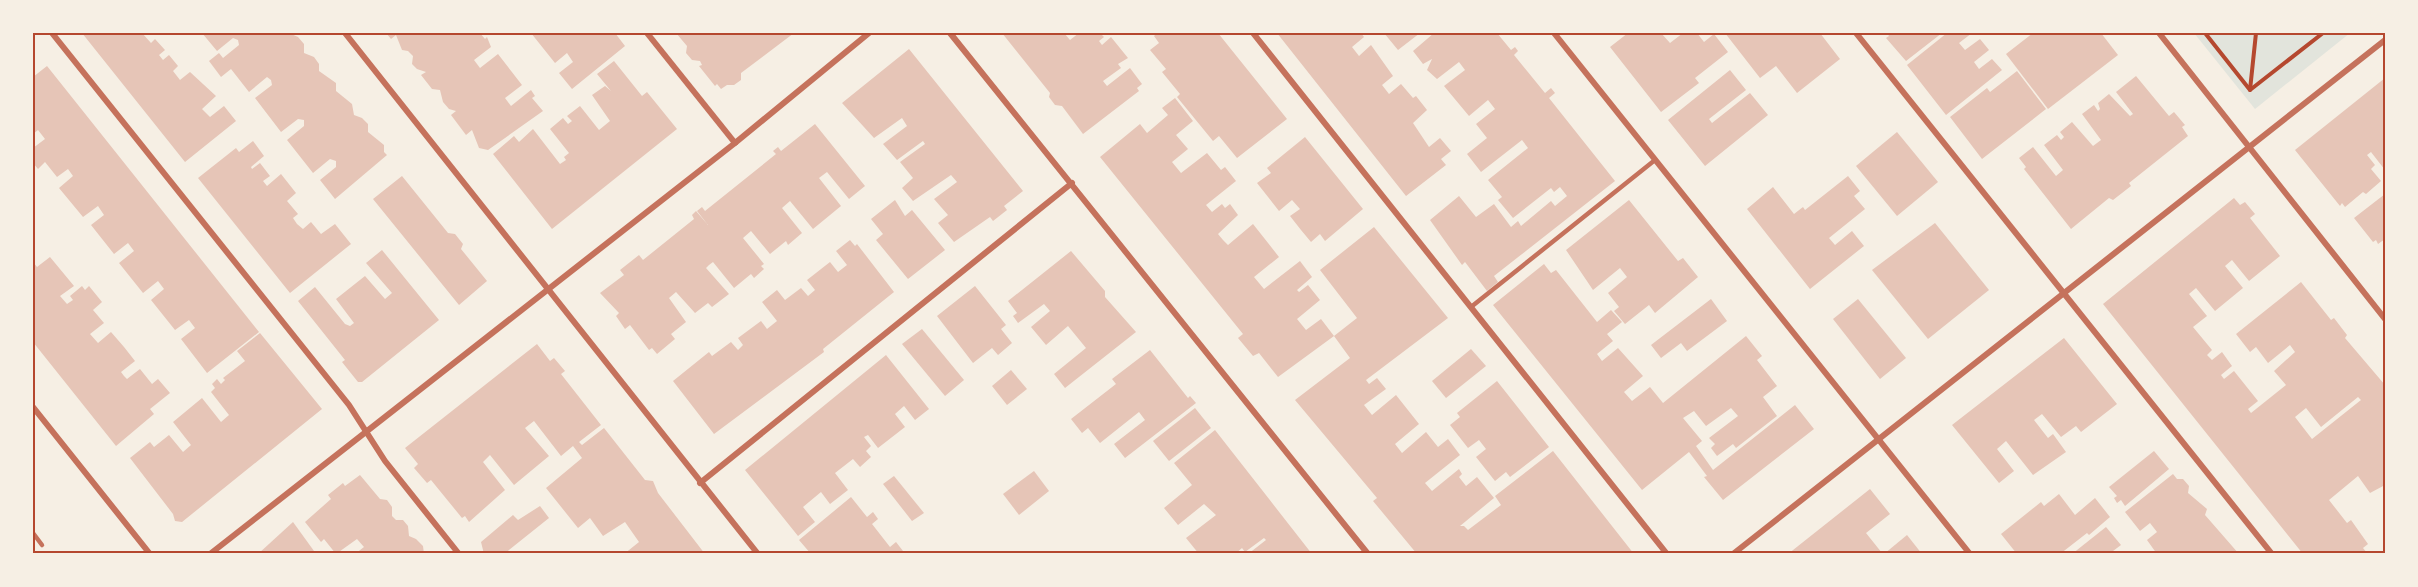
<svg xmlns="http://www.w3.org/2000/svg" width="2418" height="587" font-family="'Public Sans',sans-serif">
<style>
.green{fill:#e2e4dc}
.building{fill:#e6c5b7;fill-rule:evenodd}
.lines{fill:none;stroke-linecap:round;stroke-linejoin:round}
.path{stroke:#b5482f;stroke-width:4}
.service{stroke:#c5725c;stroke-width:4.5}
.minor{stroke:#c5725c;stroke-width:6}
.neatline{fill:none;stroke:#b5482f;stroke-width:2}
</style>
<rect width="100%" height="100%" fill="#f6efe4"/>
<path class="green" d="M2194,33h156l-95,76z"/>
<g class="building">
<path d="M82,33h60l9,10 4,-4 10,11 -6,5 4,5 6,-5 9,11 -5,5 7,9 10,-8 26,24 -14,13 8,8 14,-11 12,15 -51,41z"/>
<path d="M202,33h87l9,4 6,7v9l10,4 5,7v7l17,12v8l16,13 2,11 8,3 6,6v8l16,13v7l3,3 -52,44 -15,-19 16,-13v-6l-6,-2 -17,14 -26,-33 17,-14v-6l-6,-1 -17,13 -26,-34 17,-13 -1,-5 -4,-3 -18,15 -18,-23 -10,8 -12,-16 10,-8 4,5 16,-13 -1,-5 -5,-2 -16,13z"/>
<path d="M386,33h94l5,6 2,-2 4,10 -17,13 6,8 18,-14 24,31 -17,13 6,8 20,-16 4,6 -3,2 11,13 -55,39 -9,-2 -7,-18 -6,5 -15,-20 5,-4 -7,-2 -6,-7 -3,-12 -8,-1 -11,-14 5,-3 -9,-3 -5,-5 1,-8 -5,-5 -6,-1 -6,-15 -5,4z"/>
<path d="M531,33h84l10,13 -53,43 -13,-16 14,-11 -6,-9 -12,10z"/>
<path d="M676,33h118l-53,40v7l-7,5h-7l-6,4 -4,-5 -2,2 -16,-20 3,-1 -2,-4 -8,-1 -6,-7 1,-7z"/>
<path d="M1002,33h62l6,7 9,-7h21l4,4 -5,4 3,4 9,-8 17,21 -10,6 3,4 -18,13 4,5 23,-18 12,16 -5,4 2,3 -56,43 -21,-28 -7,-1 -6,-8 1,-4z"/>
<path d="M1157,33h61l69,86 -50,39 -18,-22 -6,5 -36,-44 3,-3 -18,-22 4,-3 -16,-19 9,-7 -5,-7z"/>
<path d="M1277,33h84l3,4 -12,10 7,9 12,-11 22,31 -11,9 7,9 12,-10 12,14 3,-2 11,14 -14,13 16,24 11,-9 11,13 -10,8 5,6 -40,31z"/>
<path d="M1384,33h36l-22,17z"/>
<path d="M1434,33h63l14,17 4,-3 3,4 -4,4 31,38 6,-5 4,5 -6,5 66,83 -121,95 4,6 -11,9 -22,-29 -3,3 -32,-45 29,-24 17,21 18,-13 17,23 7,-6 3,5 30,-25 4,5 12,-10 -7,-9 -6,5 -3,-4 -38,30 -15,-18 4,-3 -14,-17 40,-32 -6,-8 -41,32 -14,-18 20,-16 -11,-14 19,-15 -7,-9 -19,16 -25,-30 21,-16 -6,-8 -22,17 -10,-9 5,-11 -9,5 -10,-13z"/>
<path d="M1628,33h33l9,10 13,-10h14l7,9 10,-8 14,18 -33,26 4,5 -38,29 -51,-65z"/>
<path d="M1725,33h95l20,26 -43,34 -21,-27 -16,12z"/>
<path d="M1887,33h55l-36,28 -20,-23 3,-2z"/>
<path d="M1947,33h25l-13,10 6,7 15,-11 9,11 -15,12 5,7 13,-10 10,11 -56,45 -39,-50z"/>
<path d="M2033,33h68l17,22 -70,54 -42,-55z"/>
<path d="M909,49l114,142 -19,15 3,4 -14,11 -3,-4 -36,25 -16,-19 10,-8 -14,-16 23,-17 -6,-7 -38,26 -11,-13 11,-10 -13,-16 25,-18 -2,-3 -26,19 -14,-16 24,-18 -5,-8 -28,20 -32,-35z"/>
<path d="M614,61l28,35 5,-4 30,37 -125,100 -59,-75 21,-18 5,6 14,-13 27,35 6,-4 -2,-3 5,-4 -19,-24 13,-11 5,6 4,-3 -5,-5 13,-10 19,24 11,-9 -18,-26 13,-9 6,5 -14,-17z"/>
<path d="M47,66l212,266 -52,41 -26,-34 14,-11 -6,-8 -14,10 -24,-30 13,-11 -6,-8 -15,12 -24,-30 15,-12 -6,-8 -14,11 -23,-29 13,-10 -6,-9 -15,11 -24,-29 14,-12 -5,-7 -11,8 -12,-15 -7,7 -5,-6v-15l12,-9 -7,-9 -5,4v-57z"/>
<path d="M1730,70l16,20 -37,29 3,4 38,-30 18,22 -63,51 -37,-46z"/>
<path d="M2017,71l29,38 -64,50 -32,-42 37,-29 3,4z"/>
<path d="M2136,76l33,40 5,-4 11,13 -3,2 6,9 -59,47 2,3 -18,14 -4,-2 -38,31 -47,-60 2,-2 -7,-9 14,-11 23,29 7,-6 -19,-25 13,-10 4,5 3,-3 -4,-5 12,-10 21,24 8,-6 -19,-26 12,-9 4,6 2,-2 -2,-6 11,-9 21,22 3,-2 -17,-22z"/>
<path d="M2385,78v92l-14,-18 -4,3 8,10 -4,4 10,12 -15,13 -3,-2 -18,15 -3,-4 -2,3 -45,-56z"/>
<path d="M1175,98l18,23 -17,14 12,14 -16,13 9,11 26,-20 14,17 4,-3 11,14 -30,24 6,7 10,-8 3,4 5,-4 8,11 -20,19 5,6 5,5 25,-21 26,33 -25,20 10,12 36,-28 12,16 -15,13 2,2 9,-7 12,15 -23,19 9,11 15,-11 13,17 -56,41 -19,-24 -6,3 -15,-18 5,-4 -143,-177 40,-33 7,9 21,-18 -6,-7z"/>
<path d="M815,124l50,62 -16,13 -22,-27 -8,6 22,28 -28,23 -23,-28 -8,7 20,25 -14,12 -2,-4 -16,13 -19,-23 -8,7 21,26 -3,2 3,3 -10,9 -3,-4 -17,14 -21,-26 -4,3 -3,3 23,26 -17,13 -4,-4 -13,10 -19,-21 -7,6 17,24 -15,12 4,5 -18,15 -5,-6 -3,2 -19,-25 -5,4 -9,-13 3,-3 -19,-20 24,-18 -4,-5 19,-15 4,5 51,-41 -2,-4 4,-4 12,14 -11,-14 5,-4 3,4 71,-57 -3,-3 5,-4 3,4z"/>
<path d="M1897,132l41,50 -41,34 -41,-50z"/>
<path d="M1305,137l58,72 -38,32 -5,-7 -9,8 -10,-12 -11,-14 10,-7 -8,-9 -13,11 -22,-28 14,-10 -4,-5z"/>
<path d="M253,141l11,15 -13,11 1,2 8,-6 10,13 -7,5 4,5 14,-12 15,19 -9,8 11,13 -5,4 4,6 6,5 8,-7 10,12 14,-10 16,20 -61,49 -92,-115 38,-30 3,4z"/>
<path d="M402,176l46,57 7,1 8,10 -2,5 26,32 -28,24 -86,-106z"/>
<path d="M1848,176l12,15 -6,5 11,13 -36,29 6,7 17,-14 12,15 -54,43 -63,-80 26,-22 21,27 9,-7 2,3z"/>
<path d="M2385,194v45l-7,5 -2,-4 -3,2 -19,-24z"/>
<path d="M2234,198l6,7 5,-3 10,12 -5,4 30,38 -31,25 -17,-21 -7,6 18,22 -28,23 -19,-23 -7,6 18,22 -14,11 19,23 -5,5 5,5 10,-8 10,14 -11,9 3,4 10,-8 24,30 -10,8 3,4 35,-28 -12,-14 21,-19 -5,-7 -22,18 -12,-16 -6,5 -14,-18 65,-52 30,38 3,-2 13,17 -2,3 40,47v100l-15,8 -12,-17 -29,24 18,23 4,-3 17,24 -5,4 5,6h-65l-200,-250zM2358,397l3,3 -49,39 -17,-22 11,-9 15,19z"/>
<path d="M895,200l10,16 7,-6 33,40 -37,29 -32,-39 7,-6 -12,-15z"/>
<path d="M1629,200l49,61 5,-3 15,19 -43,36 -6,-8 -24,19 -11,-13 5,-4 -11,-14 19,-16 -7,-9 -27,22 -27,-40z"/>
<path d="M1935,223l54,67 -61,49 -56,-69z"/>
<path d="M1374,227l74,91 -82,62 3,4 8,-6 9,11 -22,16 8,10 24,-20 23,29 -24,20 7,9 24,-21 12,15 10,-8 12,16 -35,28 7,8 27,-22 3,5 -3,3 7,9 11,-9 17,21 -34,28h4l4,4 33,-25 -6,-9 58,-45 81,103h-217l-44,-53 4,-3 -82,-98 55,-42 -16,-22 23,-18 -37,-48z"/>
<path d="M850,240l5,6 2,-2 37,48 -71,57 1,3 -110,82 -41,-53 36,-29 3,4 19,-14 7,8 5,-5 -5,-7 23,-17 6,8 10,-8 -15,-19 15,-12 8,10 16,-12 7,8 7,-6 -8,-10 23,-18 8,10 9,-7 -11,-14z"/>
<path d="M382,250l57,70 -77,62h-4l-16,-20 3,-2 -47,-59 17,-14 30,37 5,2 4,-3 -18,-24 29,-23 20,23 7,-6 -26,-30z"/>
<path d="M1071,251l34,40v6l31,35 -71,56 -11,-14 32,-26 -18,-22 -22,19 -15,-18 19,-16 -6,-7 -26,19 -5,-7 4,-3 -9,-12z"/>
<path d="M50,257l24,29 -14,10 7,8 6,-4 -3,-4 12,-10 3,4 4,-4 13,16 -9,8 11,13 -14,11 8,9 13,-11 13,15 11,14 -14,11 3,4 3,3 13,-10 12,15 6,-5 12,14 -20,16 4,5 -38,32 -83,-104v-80l4,5z"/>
<path d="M1544,264l7,9 5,-3 41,52 14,-12 11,12 -15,12 6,7 -16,13 5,7 16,-13 25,28 -19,16 8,9 18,-14 13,16 83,-67 16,20 -5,4 20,26 -14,11 14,19 -41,32 -3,-4 -16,12 -6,-8 4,-4 -6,-6 29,-22 -7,-8 -25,18 -12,-15 -11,7 19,23 -6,5 17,24 82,-65 19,24 -91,71 -19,-23 3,-1 -18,-24 -47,38 -149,-185z"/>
<path d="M975,286l31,39 -5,4 11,14 -14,12 -6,-7 -19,15 -36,-47z"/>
<path d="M1711,299l16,22 -40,30 -6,-8 -20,15 -10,-13z"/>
<path d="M1858,299l48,59 -26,21 -47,-60z"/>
<path d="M922,329l42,51 -19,16 -43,-52z"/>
<path d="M260,333l62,76 -140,113 -7,-1 -2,-7 -43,-56 20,-16 4,5 15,-12 14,17 8,-7 -18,-23 29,-24 19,24 8,-7 -18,-23 4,-4 -3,-4 5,-5 4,5 4,-4 -2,-2 22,-17 -8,-10z"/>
<path d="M2064,338l53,66 -36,28 -5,-6 -15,11 -19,-23 -8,6 14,18 5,-4 13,18 -33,23 -27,-34 -9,8 17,22 -15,12 -47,-58z"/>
<path d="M537,344l13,17 4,-3 11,13 -4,3 40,51 -22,17 3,3 22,-17 41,52 8,1 5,12 47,61h-81l15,-12 -14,-20 -22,14 -13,-18 -12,10 -32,-40 36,-30 -9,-12 -12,10 -27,-35 -9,7 24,28 -35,29 -24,-30 -7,7 22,28 -36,32 -4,-6 -3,2 -31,-38 -4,3 -13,-15 4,-4 -13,-16z"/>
<path d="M1471,349l15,17 -40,32 -14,-17z"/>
<path d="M1150,350l38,48 2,-2 6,7 -71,55 -11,-14 31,-24 -6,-8 -39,31 -12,-15 -6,5 -11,-14 45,-35 -4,-5z"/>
<path d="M886,355l43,54 -14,11 -11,-14 -9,8 10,13 -27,21 -10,-13 -4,2 7,9 -5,5 5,6 -11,10 -7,-8 -18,14 13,17 -18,14 -9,-12 -18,15 12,15 -17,14 -53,-66z"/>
<path d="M1011,370l16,19 -20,16 -15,-19z"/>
<path d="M1497,381l52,66 -39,30 -4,-5 -11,9 -19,-24 10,-8 -7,-9 -11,8 -18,-23 10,-8 -3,-4z"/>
<path d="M1195,408l16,20 -42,33 -16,-20z"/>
<path d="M1215,430l18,23 79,101h-64l18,-14 -2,-2 -19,14 -3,-4 -7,6h-36l-13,-16 30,-23 -12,-11 -26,21 -14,-17 28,-23 -18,-22z"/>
<path d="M2154,451l15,18 -44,37 -4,-6 -4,3 -3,-5 3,-2 -8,-9z"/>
<path d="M1034,471l15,20 -30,24 -16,-21z"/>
<path d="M2173,474l4,5h6l6,7 -1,7 19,16 -2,6 34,39h-82l-10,-14 10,-8 -7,-9 -10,8 -15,-19z"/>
<path d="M360,475l20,24 7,1 5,7v9l4,4h7l5,6 1,10 7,3 7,7 1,8h-69l9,-7 -7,-8 -21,15 -12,-15 -3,3 -16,-20 26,-23 -3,-4 15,-12 2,3z"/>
<path d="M894,476l30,37 -12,8 -29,-37z"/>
<path d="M1870,489l20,25 -24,19 16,20 -2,1h-92z"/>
<path d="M2059,494l16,21 20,-17 15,19 -21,18 -2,-2 -27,21h-43l-16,-20 40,-32 3,4z"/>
<path d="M851,497l16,20 6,-5 5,7 -6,5 18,23 6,-5 7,9 -4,3h-88l-12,-14z"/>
<path d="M540,506l9,12 -45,36h-20l-3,-12 32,-27 5,5z"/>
<path d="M293,522l21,29 -4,3h-52z"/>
<path d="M2106,527l15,18 -12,9h-37z"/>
<path d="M1907,535l15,19h-38z"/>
</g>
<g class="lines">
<g class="path">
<path d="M2205,33l45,57 73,-57"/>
<path d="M2250,90l6,-57"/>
</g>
<g class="service">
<path d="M1471,307l184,-147"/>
<path d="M33,533l9,12"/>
</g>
<g class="minor">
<path d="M52,33l297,372 36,56 74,93"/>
<path d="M345,33l413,521"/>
<path d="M647,33l88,110"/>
<path d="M950,33l418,521"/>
<path d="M1253,33l414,521"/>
<path d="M1554,33l416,521"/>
<path d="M1856,33l416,521"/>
<path d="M2159,33l226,286"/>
<path d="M33,407l117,147"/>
<path d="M700,483l372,-300"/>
<path d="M210,554l525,-411 134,-110"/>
<path d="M1733,554l652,-514"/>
</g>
</g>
<rect width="2418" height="587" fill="none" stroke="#f6efe4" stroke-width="69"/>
<rect x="34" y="34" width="2350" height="518" class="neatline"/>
</svg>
